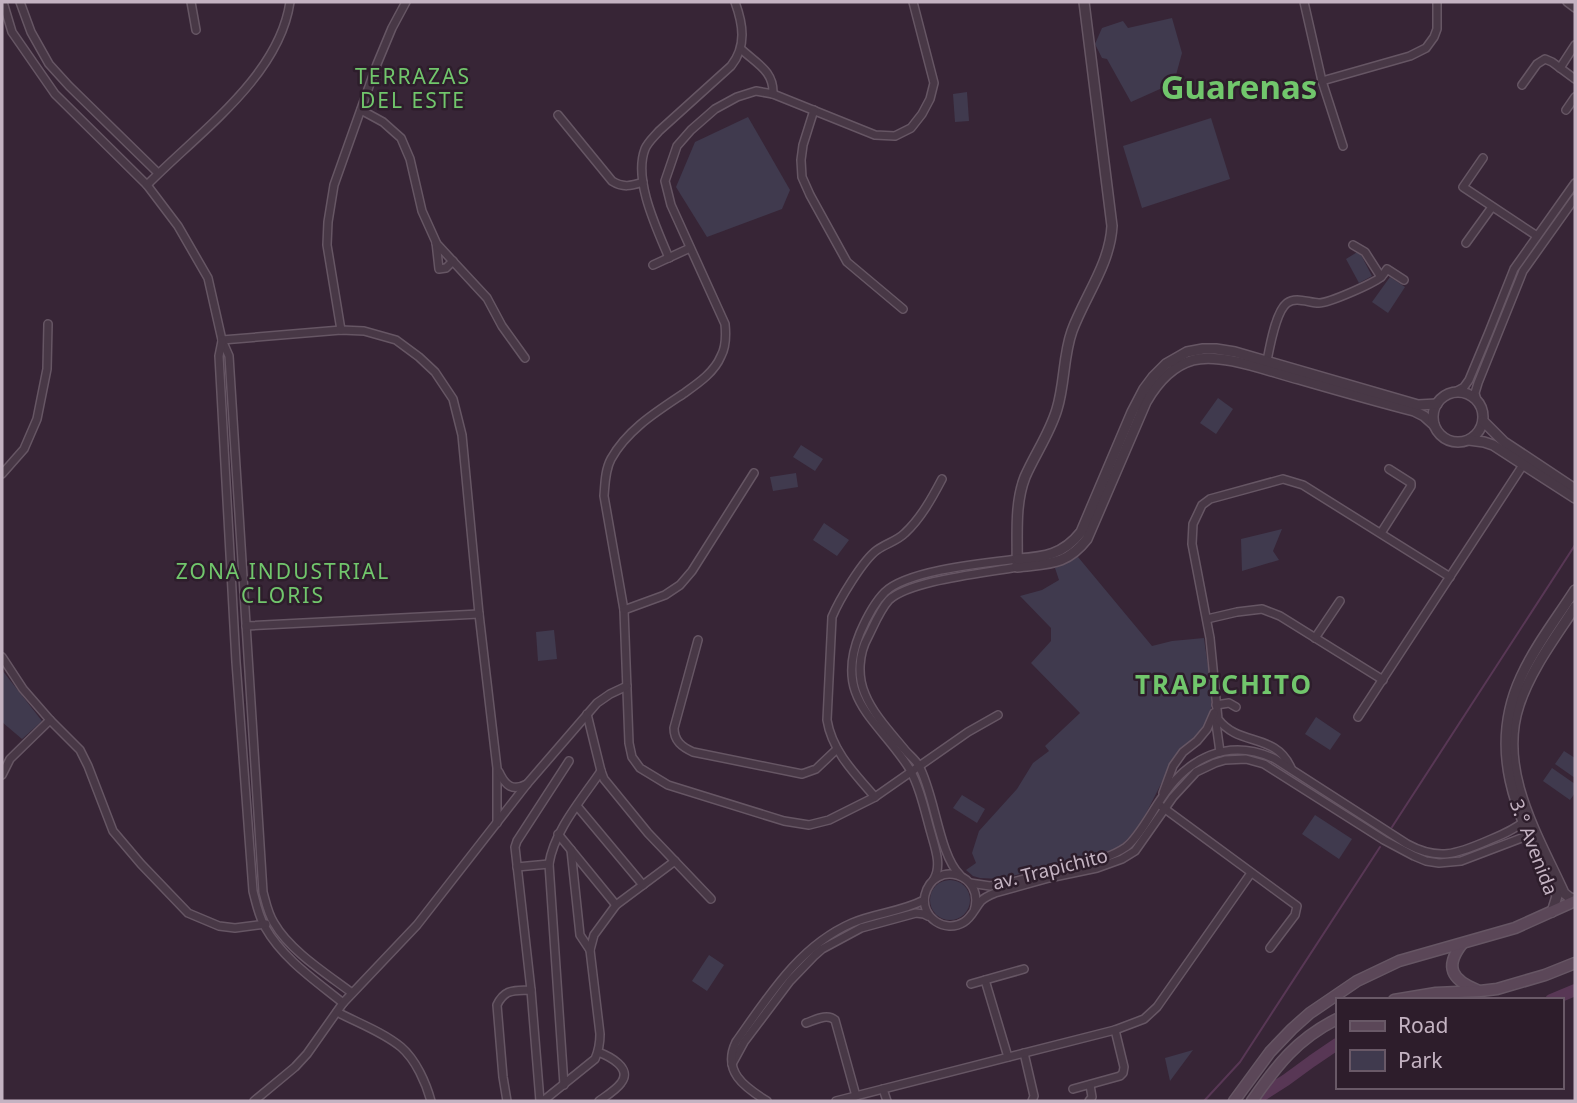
<svg xmlns="http://www.w3.org/2000/svg" width="1577" height="1103" font-family="'Noto Sans',sans-serif">
<style>
.green{fill:#403a4e}
.lines{fill:none;stroke-linecap:round;stroke-linejoin:round}
.stream{stroke:#583755;stroke-width:2}
.river{stroke:#583755;stroke-width:12}
.minor-casing{stroke:#665664;stroke-width:10}
.tertiary-casing{stroke:#665664;stroke-width:12}
.secondary-casing{stroke:#665664;stroke-width:13}
.minor{stroke:#483846;stroke-width:7}
.tertiary{stroke:#483846;stroke-width:9}
.secondary{stroke:#5b4758;stroke-width:10}
.labels{text-anchor:middle;dominant-baseline:central;stroke-width:5;stroke-linejoin:round;paint-order:stroke}
.street-label{font-size:19px;fill:#c4b3c2;stroke:#2d1d2b}
.neighbourhood-label{font-size:21px;letter-spacing:2px;fill:#71c66c;stroke:#2d1d2b}
.district-label{font-size:26px;font-weight:bold;letter-spacing:2px;fill:#71c66c;stroke:#2d1d2b}
.town-label{font-size:33px;font-weight:bold;fill:#71c66c;stroke:#2d1d2b}
</style>
<rect width="100%" height="100%" fill="#372536"/>
<g class="green">
<path d="M1172,18l10,35 -6,22 -16,14 -29,13 -24,-43 -5,-1 -7,-14 7,-16 21,-7 5,7z"/>
<path d="M967,92l2,29 -14,1 -2,-28z"/>
<path d="M748,117l42,73 -8,19 -75,28 -31,-50 19,-45z"/>
<path d="M1211,118l19,61 -88,29 -19,-62z"/>
<path d="M1359,251l13,25 -13,7 -13,-24z"/>
<path d="M1390,277l15,10 -17,26 -16,-11z"/>
<path d="M1218,398l15,11 -17,25 -16,-11z"/>
<path d="M801,445l22,14 -8,12 -22,-14z"/>
<path d="M796,473l2,14 -25,4 -3,-14z"/>
<path d="M824,523l25,17 -12,16 -24,-16z"/>
<path d="M1282,529l-9,22 6,9 -37,11 -1,-32z"/>
<path d="M1078,557l74,89 20,-5 32,-3c3,25 11,60 5,84 -14,17 -31,33 -42,51 -17,29 -23,55 -51,76l-115,30 -21,-1 -7,-2 -7,-6 10,-7 -4,-10 7,-22 38,-42 16,-26 16,-12 -4,-5 35,-33 -49,-50 20,-22v-13l-31,-32 22,-6 17,-10 -4,-12z"/>
<path d="M554,630l3,29 -19,2 -2,-29z"/>
<path d="M2,670l40,51 -20,18 -20,-17z"/>
<path d="M1316,717l25,17 -11,16 -25,-16z"/>
<path d="M1564,751l11,7v20l-20,-14z"/>
<path d="M1552,768l23,16v9l-5,7 -27,-19z"/>
<path d="M962,795l23,14 -8,14 -24,-15z"/>
<path d="M1315,815l37,24 -13,20 -37,-25z"/>
<circle cx="950" cy="900" r="20"/>
<path d="M709,955l15,10 -17,26 -15,-10z"/>
<path d="M1193,1050l-23,31 -5,-23z"/>
</g>
<g class="lines">
<g class="stream">
<path d="M1392,827l183,-282"/>
<path d="M1204,1101l36,-39 140,-215"/>
</g>
<g class="river">
<path d="M1551,1000l24,-10"/>
<path d="M1253,1101l33,-21 26,-19 25,-17"/>
</g>
<defs>
<g id="minor">
<path d="M3,2l9,30 43,62 92,91 31,41 30,52 14,62 7,16 34,536c3,11 5,22 11,31 16,28 53,51 78,70"/>
<path d="M20,2l11,30 18,32 20,22 89,87"/>
<path d="M191,2l5,28"/>
<path d="M913,2l21,81 -4,16 -8,15 -11,14 -16,8 -20,-1 -102,-41 -17,-3 -19,6 -22,12 -24,21 -14,16 -12,35 6,24 54,119c1,10 1,23 -4,32 -7,17 -24,28 -38,38 -27,18 -56,36 -72,65 -6,11 -6,25 -7,37l20,114 5,133 3,14 8,11 28,17 116,36 25,4 20,-5 46,-23 93,-65 30,-17"/>
<path d="M1304,2l18,79 21,65"/>
<path d="M1567,2l8,6"/>
<path d="M741,49c16,15 33,22 32,45"/>
<path d="M1560,68l15,-23"/>
<path d="M1322,81l88,-25 16,-8 8,-11 3,-8v-27"/>
<path d="M1522,85l15,-21 8,-5 7,3 23,17"/>
<path d="M361,110l22,12 18,16 9,21 12,52 14,31 3,27 7,-1 7,-7"/>
<path d="M814,110l-11,35 -2,15 1,17 8,18 37,67 56,47"/>
<path d="M1566,110l9,-13"/>
<path d="M558,115l54,66c11,7 19,5 31,1"/>
<path d="M1483,158l-20,29 74,49"/>
<path d="M147,185c51,-52 132,-108 143,-183"/>
<path d="M436,243l51,55 15,28 23,32"/>
<path d="M1466,243l26,-36"/>
<path d="M1353,245l12,7 16,25"/>
<path d="M669,258c-12,-29 -36,-78 -24,-109 3,-7 9,-12 14,-18l72,-65c16,-20 12,-42 4,-64"/>
<path d="M653,265l37,-17"/>
<path d="M341,330l-14,-85 1,-23 6,-37 43,-121 15,-36 14,-26"/>
<path d="M222,340l119,-10 23,1 32,9 23,17 16,15 18,27 9,36 17,179 18,154v55"/>
<path d="M222,341l-3,15 17,306 17,229c3,12 6,26 12,36 18,32 51,54 78,76"/>
<path d="M1266,366c3,-15 9,-54 21,-63 9,-7 22,0 32,0 10,0 53,-19 62,-26 2,-2 4,-5 6,-8l17,11"/>
<path d="M1455,392l9,-5 5,-7 20,-48 25,-63 61,-86"/>
<path d="M1477,401l-2,-8 3,-10 45,-112 52,-73"/>
<path d="M2,474l22,-25 13,-30 10,-50 1,-45"/>
<path d="M1381,533l30,-47v-3l-22,-14"/>
<path d="M624,610l41,-15 15,-10 12,-14 62,-98"/>
<path d="M1207,619l30,-7 25,-3 18,7 103,64"/>
<path d="M246,626l233,-12"/>
<path d="M1315,638l25,-37"/>
<path d="M698,640l-24,88c0,13 8,19 19,24l109,22 14,-5 21,-20"/>
<path d="M2,657l21,32 27,31 30,30 8,16 25,65 28,33 47,49 31,13 16,2 31,-4"/>
<path d="M1216,705l13,-2 7,4"/>
<path d="M587,714l14,57 3,8 44,54 63,66"/>
<path d="M1215,716l5,36"/>
<path d="M1358,717l165,-252"/>
<path d="M1291,768c-16,-36 -52,-21 -73,-49l-8,-81 -18,-94 1,-20 9,-19 8,-6 73,-20 20,6 147,92"/>
<path d="M499,772c6,13 13,20 28,12"/>
<path d="M2,775l8,-16 40,-39"/>
<path d="M1163,793l10,-27 10,-14 14,-11 10,-12 7,-16"/>
<path d="M875,797c-20,-23 -43,-46 -48,-77l5,-103c7,-17 31,-57 45,-67 10,-7 20,-9 28,-17 16,-15 27,-35 37,-54"/>
<path d="M577,806l66,79"/>
<path d="M1161,806l136,100 -2,9 -25,33"/>
<path d="M558,834l58,71"/>
<path d="M571,850l9,85 10,15"/>
<path d="M517,867l32,-3"/>
<path d="M960,875c-21,-20 -25,-80 -41,-109 -3,-6 -10,-11 -14,-16 -14,-17 -32,-36 -40,-56 -8,-18 -6,-41 3,-57 6,-12 12,-27 21,-37 22,-20 97,-27 128,-33"/>
<path d="M934,879c8,-14 1,-31 -3,-46 -6,-21 -11,-46 -22,-65 -31,-49 -76,-69 -49,-135 6,-14 14,-30 25,-41 23,-22 100,-29 133,-33"/>
<path d="M970,883l20,3 12,-2c18,-3 35,-9 53,-13 23,-7 51,-10 71,-24 13,-10 25,-34 35,-48 26,-41 67,-62 114,-40l132,85c31,17 50,10 80,-3 14,-6 27,-11 39,-21"/>
<path d="M974,911c12,-38 -40,-52 -49,-16 -5,22 20,39 39,27 8,-5 11,-14 17,-21 4,-4 9,-6 14,-8l54,-15 48,-10 25,-9 13,-8 38,-54 23,-25 19,-9 10,-3 21,-1 18,5 120,76 30,16 12,5 13,2 22,-2 71,-27"/>
<path d="M985,980l23,77"/>
<path d="M971,984l53,-15"/>
<path d="M337,1012c21,11 46,20 64,35 15,13 25,36 30,54"/>
<path d="M806,1023c9,-3 21,-10 29,-3l21,76"/>
<path d="M598,1052c11,4 35,16 23,31 -5,7 -15,13 -22,18"/>
<path d="M1024,1053l10,43 -2,5"/>
<path d="M732,1064l12,-22 46,-61 24,-25 8,-7 39,-21 55,-15 8,1 4,2"/>
<path d="M564,1085l-15,-221c5,-33 33,-65 52,-93"/>
<path d="M883,1089l4,12"/>
<path d="M1073,1089l47,-13 3,-3 1,-6 -9,-37"/>
<path d="M254,1101l41,-34 12,-13 36,-51 74,-78 110,-141 70,-81 13,-9 17,-8"/>
<path d="M507,1101l-4,-24 -6,-72c8,-17 18,-14 34,-15"/>
<path d="M540,1101l-9,-111 -16,-143 2,-6 52,-80"/>
<path d="M543,1101l52,-42c4,-9 5,-16 5,-25l-10,-84 4,-15 22,-30 59,-44"/>
<path d="M767,1101c-23,-14 -45,-30 -31,-59 32,-45 63,-96 116,-119 23,-10 49,-11 72,-23"/>
<path d="M836,1101l279,-71 29,-11 13,-12 94,-134"/>
<path d="M1089,1101l3,-4 -2,-12"/>
</g>
<g id="tertiary">
<path d="M1084,2l28,224c-2,38 -27,70 -40,105 -9,25 -7,52 -15,78 -7,24 -22,45 -32,68 -11,28 -7,61 -8,90 31,-4 49,-1 70,-28l59,-137c11,-19 25,-36 47,-42 28,-8 78,12 106,19 38,11 76,22 115,32l10,5 10,9"/>
<circle cx="1458" cy="417" r="25"/>
<path d="M1483,421l21,21 71,47"/>
<path d="M1469,440l15,2 9,3 82,53"/>
<path d="M1018,559c26,-2 45,-4 63,-27l51,-120 12,-23 9,-12 13,-13 21,-12 16,-3h13l19,3 183,53 19,-1"/>
<path d="M1575,607c-20,31 -44,62 -56,98 -22,65 19,131 45,188l6,5 5,1"/>
<path d="M1552,912l5,-16c-34,-72 -73,-139 -36,-219 14,-31 36,-59 54,-87"/>
</g>
<g id="secondary">
<path d="M1462,944c-18,23 -10,36 15,46"/>
<path d="M1394,1000l42,-7 44,-2 17,-2 48,-14 30,-12"/>
<path d="M1234,1101l36,-49 22,-23 18,-16 47,-32 42,-20 116,-33 60,-27"/>
<path d="M1252,1101c25,-36 45,-62 85,-82"/>
</g>
</defs>
<use href="#minor" class="minor-casing"/>
<use href="#tertiary" class="tertiary-casing"/>
<use href="#secondary" class="secondary-casing"/>
<use href="#minor" class="minor"/>
<use href="#tertiary" class="tertiary"/>
<use href="#secondary" class="secondary"/>
</g>
<g class="labels">
<g class="street-label">
<text transform="translate(1534 847) rotate(69)">3.° Avenida</text>
<text transform="translate(1050 869) rotate(-14)">av. Trapichito</text>
</g>
<g class="neighbourhood-label">
<text x="413" y="76">TERRAZAS<tspan x="413" dy="24">DEL ESTE</tspan></text>
<text x="283" y="571">ZONA INDUSTRIAL<tspan x="283" dy="24">CLORIS</tspan></text>
</g>
<g class="district-label">
<text x="1224" y="684">TRAPICHITO</text>
</g>
<g class="town-label">
<text x="1239" y="86">Guarenas</text>
</g>
</g>
<rect width="1577" height="1103" fill="none" stroke="#c4b3c2" stroke-width="7"/>
<rect x="1336" y="998" width="228" height="91" fill="#2d1d2b" stroke="#695967" stroke-width="2"/>
<rect x="1350" y="1021" width="35" height="10" fill="#5b4758" stroke="#695967" stroke-width="2"/>
<text x="1398" y="1033" font-size="21" fill="#c4b3c2">Road</text>
<rect x="1350" y="1050" width="35" height="21" fill="#403a4e" stroke="#695967" stroke-width="2"/>
<text x="1398" y="1068" font-size="21" fill="#c4b3c2">Park</text>
</svg>
